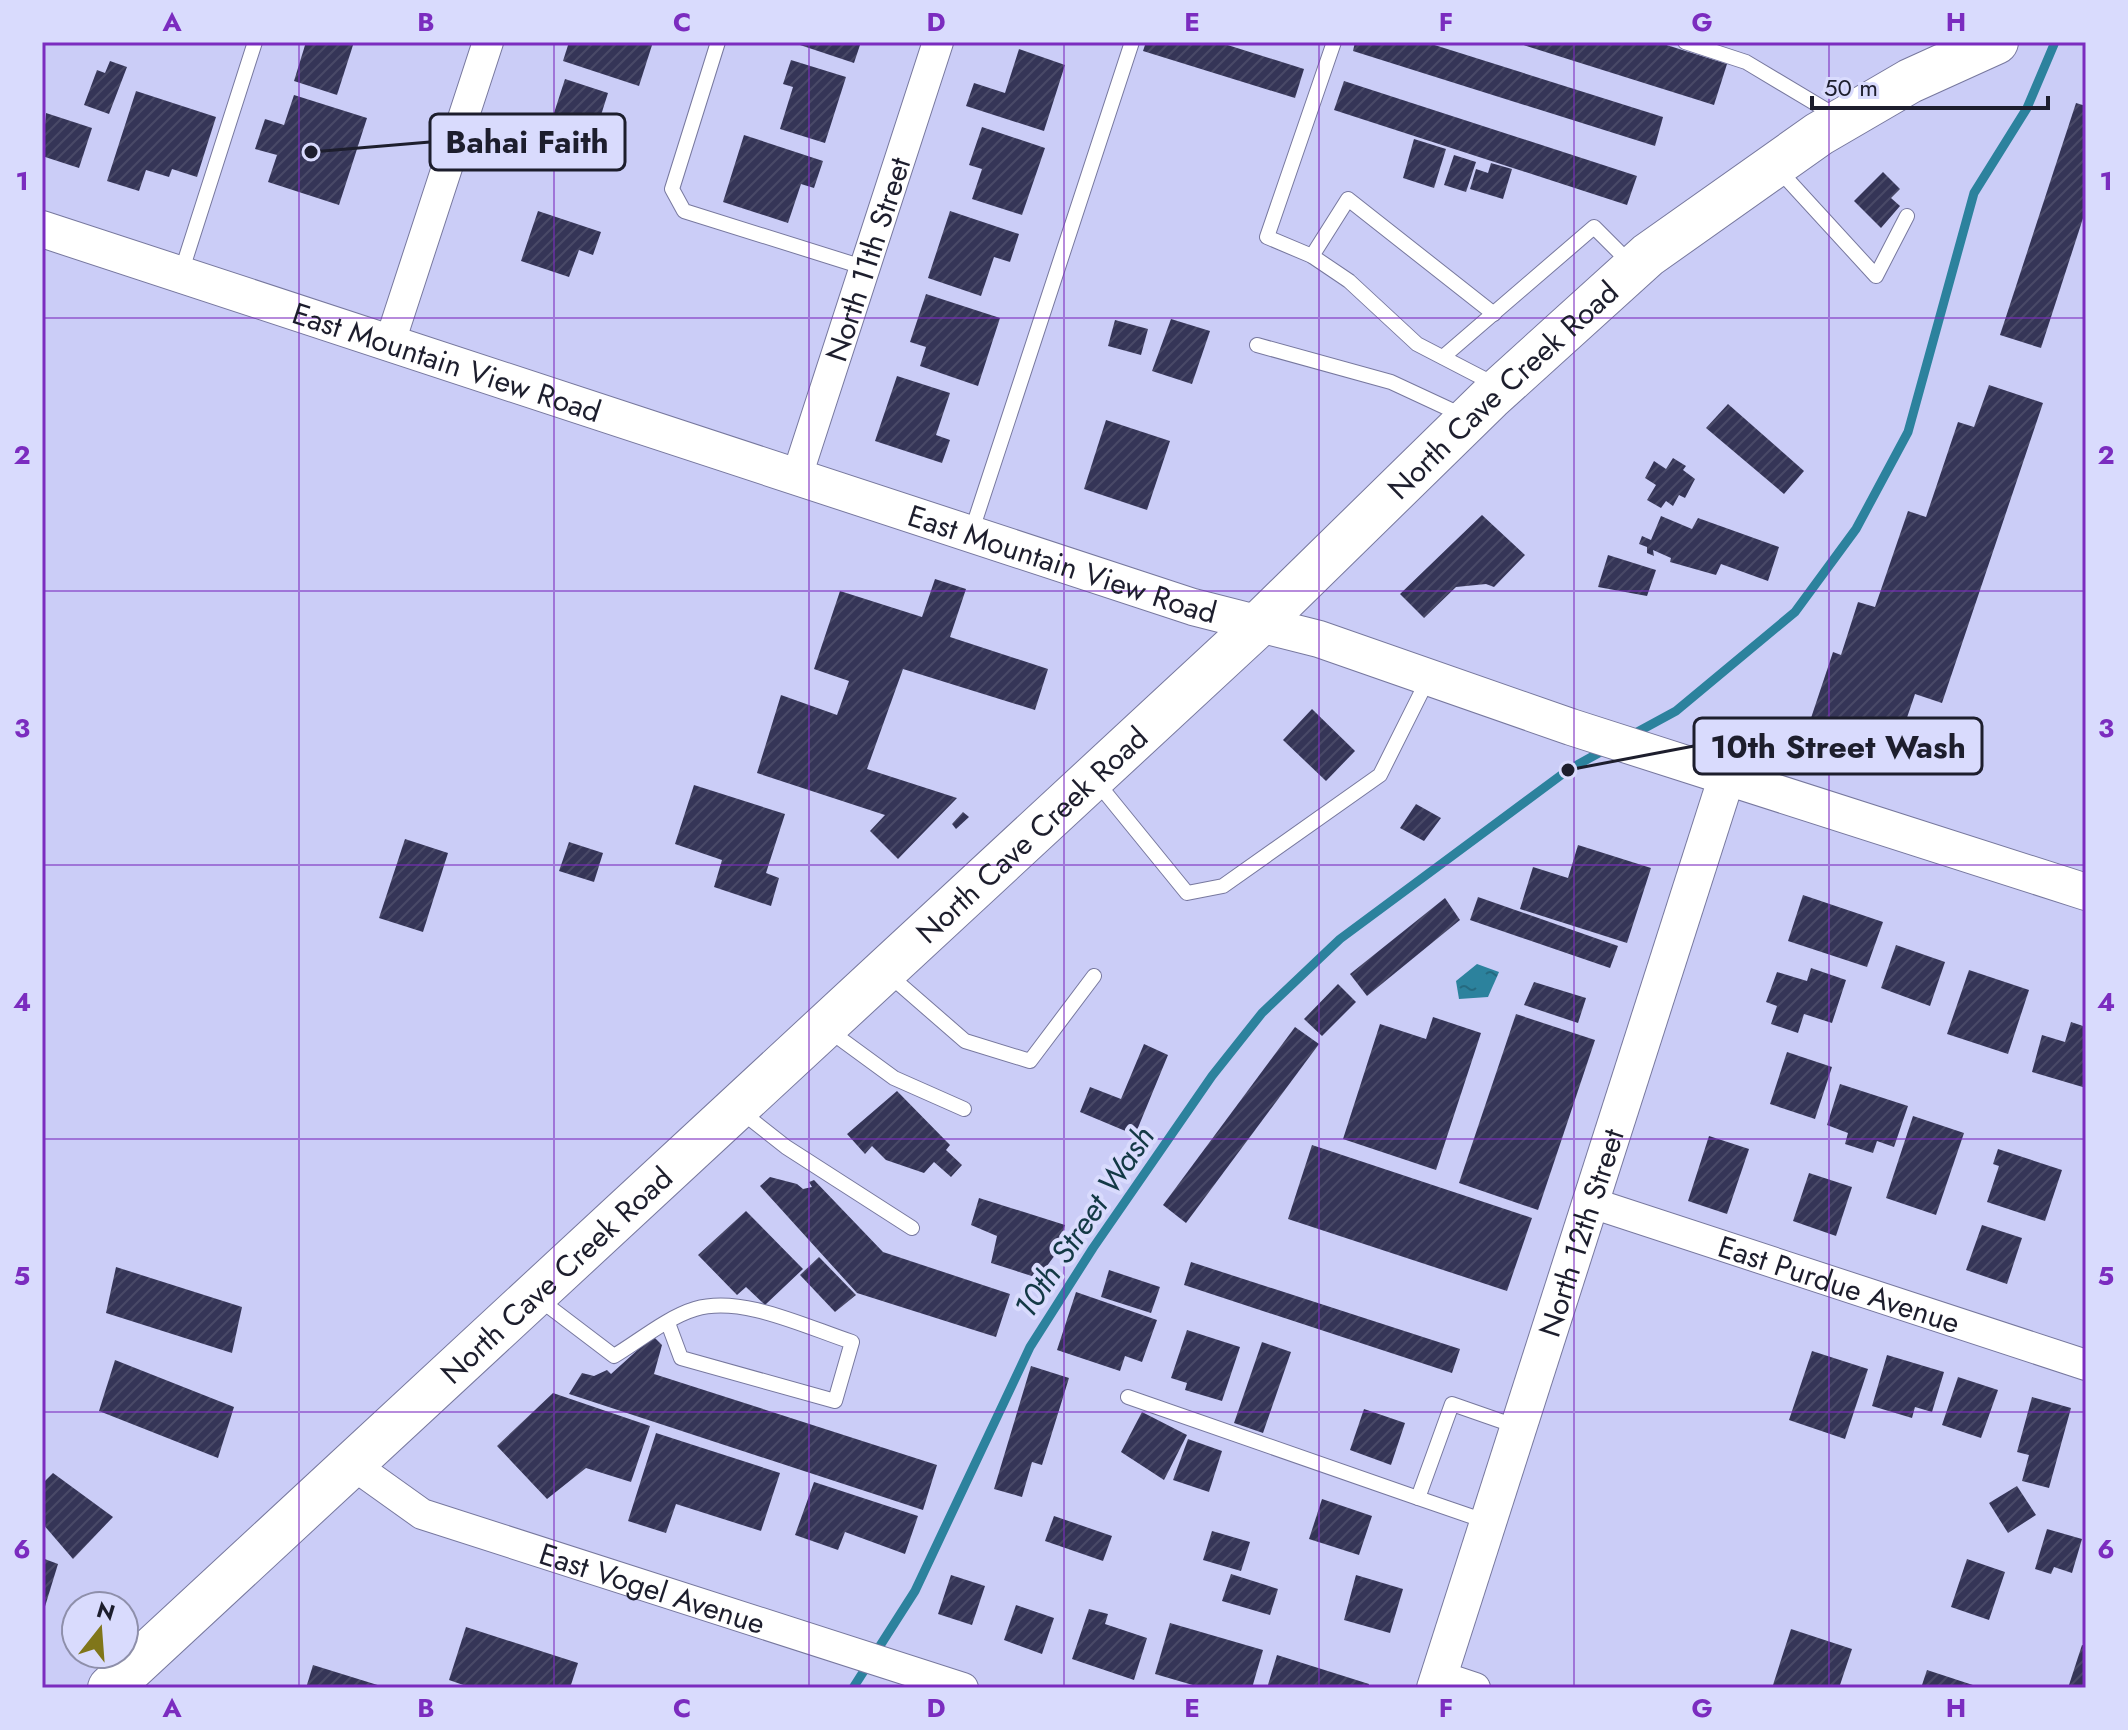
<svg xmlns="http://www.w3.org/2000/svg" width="2128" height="1730" font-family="Jost,sans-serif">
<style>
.water{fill:url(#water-ripples)}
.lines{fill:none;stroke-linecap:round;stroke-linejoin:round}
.stream{stroke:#2c829d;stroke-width:9}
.building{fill:url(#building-hatch)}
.service-casing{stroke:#77789e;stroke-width:16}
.minor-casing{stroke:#77789e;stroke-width:32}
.tertiary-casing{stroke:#77789e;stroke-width:38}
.primary-casing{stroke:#77789e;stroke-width:46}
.service{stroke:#fff;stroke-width:14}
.minor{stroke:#fff;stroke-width:30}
.tertiary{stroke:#fff;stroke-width:36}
.primary{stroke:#fff;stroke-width:44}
.grid{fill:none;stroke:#7b2cbf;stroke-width:2;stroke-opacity:0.55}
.labels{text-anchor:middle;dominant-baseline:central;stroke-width:8;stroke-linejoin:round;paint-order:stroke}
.street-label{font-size:30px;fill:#1d1e2d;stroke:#d9dbfd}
.water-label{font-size:32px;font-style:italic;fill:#133945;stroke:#d9dbfd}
.leader{fill:none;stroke:#1d1e2d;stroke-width:3}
.callout-dot{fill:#1d1e2d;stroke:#d9dbfd;stroke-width:3}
.callout{fill:#d9dbfd;stroke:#1d1e2d;stroke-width:3}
.callout-label{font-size:32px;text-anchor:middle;font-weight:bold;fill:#1d1e2d}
.neatline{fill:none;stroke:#7b2cbf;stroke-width:3}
.grid-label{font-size:26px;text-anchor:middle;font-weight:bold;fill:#7b2cbf}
</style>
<defs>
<pattern id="water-ripples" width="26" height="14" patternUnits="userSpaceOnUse" patternTransform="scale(2)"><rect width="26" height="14" fill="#2c829d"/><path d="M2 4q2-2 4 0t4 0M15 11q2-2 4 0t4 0" fill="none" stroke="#256a80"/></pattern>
<pattern id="building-hatch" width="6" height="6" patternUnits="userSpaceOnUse" patternTransform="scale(2)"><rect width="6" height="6" fill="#353557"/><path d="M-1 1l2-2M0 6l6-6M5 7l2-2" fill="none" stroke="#494967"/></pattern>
</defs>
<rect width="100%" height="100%" fill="#cbcdf7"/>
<path class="water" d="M1477,964l22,8 -11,25 -29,2 -3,-18z"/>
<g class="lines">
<g class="stream">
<path d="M1630,736l46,-25 119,-99 61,-83 52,-97 66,-239 53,-85 28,-66"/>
<path d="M853,1688l62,-97 115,-244 63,-99 119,-172 50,-63 78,-74 228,-169 38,-21"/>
</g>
</g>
<g class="building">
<path d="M306,42h48l-17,53 -43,-14z"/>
<path d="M569,42h84l-14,44 -76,-25z"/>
<path d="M791,42h70l-7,21z"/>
<path d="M1146,42h72l86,27 -9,29 -152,-47z"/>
<path d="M1355,42h70l238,75 -8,29 -302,-95z"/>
<path d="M1657,42l70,22 -13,41 -197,-62z"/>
<path d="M1019,49l46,16 -21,66 -78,-25 8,-23 31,10z"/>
<path d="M791,60l55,17 -21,66 -45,-14 13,-42 -10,-3z"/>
<path d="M110,61l17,6 -18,47 -25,-9 13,-35 8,3z"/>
<path d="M565,79l43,14 -12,38 14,4 -9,28 -57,-19z"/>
<path d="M1344,81l293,95 -10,29 -293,-95z"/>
<path d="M136,91l80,26 -19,60 -25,-8 -3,8 -23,-7 -7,21 -32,-10z"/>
<path d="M294,95l73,23 -28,87 -71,-23 9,-27 -22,-6 10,-30 19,6z"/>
<path d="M2076,103l10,3v103l-45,139 -41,-13z"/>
<path d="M46,113l46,15 -13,40 -37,-12z"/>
<path d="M982,127l63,21 -23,67 -50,-16 10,-30 -13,-4z"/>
<path d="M744,135l79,26 -9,27 -13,-4 -13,39 -65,-21z"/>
<path d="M1414,139l32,10 -12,39 -31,-10z"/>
<path d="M1454,155l22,7 -10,30 -22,-7z"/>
<path d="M1491,163l21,6 -9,30 -33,-10 6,-20 12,4z"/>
<path d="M1883,172l17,17 -9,9 9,8 -19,22 -27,-27z"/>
<path d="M538,211l63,21 -8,23 -14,-5 -10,27 -48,-16z"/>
<path d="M950,211l69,23 -9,28 -16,-5 -13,39 -53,-18z"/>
<path d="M926,294l74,24 -22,68 -58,-20 6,-19 -16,-5z"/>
<path d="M1171,319l39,12 -18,53 -40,-13z"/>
<path d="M1115,320l33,9 -7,26 -33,-9z"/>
<path d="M897,376l53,17 -14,42 14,5 -8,23 -67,-22z"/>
<path d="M1989,385l54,18 -101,300 -27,-9 -19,56 -86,-29 23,-69 8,3 17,-53 17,5 33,-96 18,6 32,-95 16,5z"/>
<path d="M1728,404l76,67 -20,23 -78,-66z"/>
<path d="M1106,420l64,21 -23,69 -63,-21z"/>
<path d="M1673,458l13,8 -3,4 12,9 -10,19 -6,-3 -6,11 -7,-5 -5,7 -14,-8 9,-15 -11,-7 9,-17 12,8z"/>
<path d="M1482,515l43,40 -31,32 -8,-3 -30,3 -32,31 -24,-24z"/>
<path d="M1661,516l31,13 6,-11 81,29 -11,34 -47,-17 -5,11 -46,-13 1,-4 -18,-8 1,6 -7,-3v-6l-8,-3 3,-8 9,4z"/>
<path d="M1608,555l48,15 -9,26 -49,-9z"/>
<path d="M935,579l31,10 -16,48 98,32 -13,41 -132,-41 -36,100 90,29 -59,61 -28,-28 15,-16 -128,-42 24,-78 56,20 12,-34 -35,-12 26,-78 82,26z"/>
<path d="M1312,709l43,42 -29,30 -43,-41z"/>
<path d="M694,785l91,29 -19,59 13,5 -8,28 -57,-19 8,-27 -47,-16z"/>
<path d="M1416,804l25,14 -17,23 -24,-13z"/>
<path d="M963,812l6,5 -13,12 -4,-5z"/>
<path d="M405,839l43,14 -25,79 -44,-14z"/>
<path d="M569,842l34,11 -9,29 -35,-11z"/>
<path d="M1578,845l73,23 -24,75 -107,-34 13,-42 35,11z"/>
<path d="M1803,895l80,27 -16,45 -79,-26z"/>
<path d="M1478,897l140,49 -8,22 -140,-48z"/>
<path d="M1445,898l15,22 -93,76 -17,-22z"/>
<path d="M1896,945l49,17 -15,44 -49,-18z"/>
<path d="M1811,968l35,12 -14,43 -28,-9 -6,19 -27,-9 6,-18 -11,-4 11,-30 30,9z"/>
<path d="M1969,970l60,20 -21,64 -61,-20z"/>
<path d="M1534,982l52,16 -8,25 -54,-18z"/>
<path d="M1338,984l18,18 -34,34 -18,-17z"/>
<path d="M1516,1014l79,26 -57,170 -79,-27z"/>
<path d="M1433,1017l48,16 -45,137 -93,-31 37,-115 46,15z"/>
<path d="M2071,1022l15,5v61l-54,-16 10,-37 23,7z"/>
<path d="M1295,1027l24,17 -133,179 -23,-18z"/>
<path d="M1144,1044l24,11 -33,80 -55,-23 10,-25 31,12z"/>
<path d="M1787,1052l45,15 -17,52 -45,-15z"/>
<path d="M1840,1084l68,22 -14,41 -17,-6 -4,12 -28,-9 3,-11 -21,-8z"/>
<path d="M897,1091l53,54 -4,5 16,15 -11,12 -17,-15 -10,11 -38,-13 -14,-14 -7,8 -18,-20z"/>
<path d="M1913,1116l51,17 -28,82 -50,-17z"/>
<path d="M1709,1136l40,13 -22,65 -39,-13z"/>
<path d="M1312,1145l220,73 -25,73 -219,-72z"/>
<path d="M1998,1149l64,21 -17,51 -58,-19 12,-36 -6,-2z"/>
<path d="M1809,1173l43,14 -16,49 -43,-15z"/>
<path d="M770,1177l27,7 6,5 9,-2 -3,-5 5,-2 69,72 127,42 -14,43 -139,-44 -97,-107z"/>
<path d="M979,1198l86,27 -7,26 -20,27 -47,-15 6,-27 -26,-11z"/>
<path d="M746,1211l57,58 -38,36 -19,-18 -9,8 -39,-40z"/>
<path d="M1982,1225l40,13 -15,46 -41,-14z"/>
<path d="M819,1257l37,38 -21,17 -35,-37z"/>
<path d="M1191,1262l269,87 -8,24 -268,-88z"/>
<path d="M116,1267l126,40 -10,46 -126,-40z"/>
<path d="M1109,1270l51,17 -9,26 -50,-16z"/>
<path d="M1076,1292l81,28 -15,42 -17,-6 -5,15 -63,-21z"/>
<path d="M1187,1330l53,17 -18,54 -37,-11 2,-7 -16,-5z"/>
<path d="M653,1336l9,9 -8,29 283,91 -14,45 -354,-116 13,-21 12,3 13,-6 4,4z"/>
<path d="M1262,1342l29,10 -28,81 -29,-10z"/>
<path d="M1812,1351l56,18 -23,70 -56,-19z"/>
<path d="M1887,1355l57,17 -12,40 -17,-5 -3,11 -40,-12z"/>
<path d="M115,1360l119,47 -16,51 -119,-47z"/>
<path d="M1031,1366l38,12 -27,87 -10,-3 -10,35 -28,-8z"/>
<path d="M1958,1377l40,13 -17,48 -39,-13z"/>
<path d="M553,1393l97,33 -19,56 -45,-14 -39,31 -50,-53z"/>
<path d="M2032,1397l39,11 -22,80 -27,-7 7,-26 -12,-3z"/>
<path d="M1364,1409l41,14 -14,42 -41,-15z"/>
<path d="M1142,1412l45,23 -23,45 -43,-28z"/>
<path d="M656,1433l124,40 -19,58 -85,-27 -10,29 -38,-12z"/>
<path d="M1188,1439l34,12 -13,41 -36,-12z"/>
<path d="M53,1473l60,44 -40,42 -31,-36v-39z"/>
<path d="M814,1482l104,34 -13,38 -60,-22 -7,18 -43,-15z"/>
<path d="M2017,1486l19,29 -28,18 -19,-30z"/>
<path d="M1322,1499l50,17 -13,39 -50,-16z"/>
<path d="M1054,1516l58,20 -9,25 -58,-20z"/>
<path d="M2047,1529l35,10 -10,34 -18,-6 -3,7 -16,-5z"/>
<path d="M1212,1531l38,11 -9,29 -38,-11z"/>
<path d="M42,1558l16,6 -15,49h-1z"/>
<path d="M1967,1559l38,13 -16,48 -38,-13z"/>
<path d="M1231,1574l47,15 -8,26 -48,-14z"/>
<path d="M951,1575l34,11 -13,39 -34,-11z"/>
<path d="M1356,1575l47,14 -13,44 -46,-13z"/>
<path d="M1016,1605l38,13 -12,36 -38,-14z"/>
<path d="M1089,1609l19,5 -3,10 42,14 -13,42 -62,-21z"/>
<path d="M1170,1623l93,27 -11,38h-49l-48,-14z"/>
<path d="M466,1627l112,36 -8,25h-98l-23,-8z"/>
<path d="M1791,1629l61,20 -13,39h-67z"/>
<path d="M2082,1645l4,1v42h-18z"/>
<path d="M1277,1655l92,29 -1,4h-101z"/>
<path d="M313,1665l71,22v1h-78z"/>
<path d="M1927,1670l52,17v1h-58z"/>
</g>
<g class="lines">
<defs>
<g id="service">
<path d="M718,42l-46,147 12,22 182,57"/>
<path d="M1334,42l-67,195 45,19 37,25 68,63 81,42"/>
<path d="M1685,42l61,20 92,55"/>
<path d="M1777,168l99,108 31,-60"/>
<path d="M1312,256l36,-57 146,115"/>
<path d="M181,273l74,-231"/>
<path d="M1257,345l134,37 71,33"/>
<path d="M1443,357l151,-130 37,37"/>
<path d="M971,533l161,-491"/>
<path d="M1095,780l92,113 36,-7 157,-111 48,-96"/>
<path d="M888,974l77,67 65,20 64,-85"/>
<path d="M827,1029l67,49 70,31"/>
<path d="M739,1110l47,37 126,81"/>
<path d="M539,1299l75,57c25,-15 54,-39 81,-47 47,-14 111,18 157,33l-17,59 -154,-43 -13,-35"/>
<path d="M1128,1397l290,101"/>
<path d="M1488,1522l-70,-24 34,-94 66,23"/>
</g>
<g id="minor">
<path d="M390,342l98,-300"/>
<path id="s1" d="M797,476l141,-434"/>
<path id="s2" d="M1592,1203l494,162"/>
<path id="s3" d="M352,1464l70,50 541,174"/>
<path d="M1439,1676l36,12"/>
</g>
<g id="tertiary">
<path id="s4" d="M42,229l1151,378 126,32 252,88 515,165"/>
<path id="s5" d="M1435,1688l292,-912"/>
</g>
<g id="primary">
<path id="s6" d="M110,1688l1149,-1064 231,-226 158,-143 171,-121 91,-53 86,-39"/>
</g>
</defs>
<use href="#service" class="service-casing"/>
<use href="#minor" class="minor-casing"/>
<use href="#tertiary" class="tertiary-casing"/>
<use href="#primary" class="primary-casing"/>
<use href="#service" class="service"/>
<use href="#minor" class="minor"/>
<use href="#tertiary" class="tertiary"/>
<use href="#primary" class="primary"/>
</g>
<path class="grid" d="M299,42v1646M554,42v1646M809,42v1646M1064,42v1646M1319,42v1646M1574,42v1646M1829,42v1646M42,318h2044M42,591h2044M42,865h2044M42,1139h2044M42,1412h2044"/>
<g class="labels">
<g class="street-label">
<text stroke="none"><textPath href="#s1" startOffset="228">North 11th Street</textPath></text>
<text stroke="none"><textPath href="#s4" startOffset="426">East Mountain View Road</textPath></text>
<text stroke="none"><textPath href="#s6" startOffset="1904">North Cave Creek Road</textPath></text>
<text stroke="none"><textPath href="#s4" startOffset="1074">East Mountain View Road</textPath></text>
<text stroke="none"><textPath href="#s6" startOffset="1256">North Cave Creek Road</textPath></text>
<text stroke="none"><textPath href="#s5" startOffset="478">North 12th Street</textPath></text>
<text stroke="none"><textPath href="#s6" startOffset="608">North Cave Creek Road</textPath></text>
<text stroke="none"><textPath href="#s2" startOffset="260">East Purdue Avenue</textPath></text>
<text stroke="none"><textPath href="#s3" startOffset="328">East Vogel Avenue</textPath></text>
</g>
<g class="water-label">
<text transform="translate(1084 1222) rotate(-56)">10th Street Wash</text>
</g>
</g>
<path class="leader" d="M311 152L430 142M1568 770L1694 746"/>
<g class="callout-dot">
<circle cx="311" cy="152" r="8"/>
<circle cx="1568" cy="770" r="8"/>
</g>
<g class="callout">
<rect x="430" y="114" width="195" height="56" rx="8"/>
<rect x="1694" y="718" width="288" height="56" rx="8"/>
</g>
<g class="callout-label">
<text x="527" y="153">Bahai Faith</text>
<text x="1838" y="758">10th Street Wash</text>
</g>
<rect width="2128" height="1730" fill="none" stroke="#d9dbfd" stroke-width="88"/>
<g transform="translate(100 1630) rotate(17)"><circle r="38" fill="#d9dbfd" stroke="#8e8faa" stroke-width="2"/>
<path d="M0-6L14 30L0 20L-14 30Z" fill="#80761a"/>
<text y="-12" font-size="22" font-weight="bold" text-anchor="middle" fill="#1d1e2d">N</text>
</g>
<path d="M1812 96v12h236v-12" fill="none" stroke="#1d1e2d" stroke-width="4"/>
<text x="1824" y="96" font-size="24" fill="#1d1e2d" stroke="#d9dbfd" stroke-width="6" paint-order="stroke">50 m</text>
<rect x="44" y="44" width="2040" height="1642" class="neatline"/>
<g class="grid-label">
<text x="172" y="31">A</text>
<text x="426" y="31">B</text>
<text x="682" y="31">C</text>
<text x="936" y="31">D</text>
<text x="1192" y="31">E</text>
<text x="1446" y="31">F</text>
<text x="1702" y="31">G</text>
<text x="1956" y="31">H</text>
<text x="22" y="190">1</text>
<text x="2106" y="190">1</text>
<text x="22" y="464">2</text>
<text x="2106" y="464">2</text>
<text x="22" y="737">3</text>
<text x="2106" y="737">3</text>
<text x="22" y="1011">4</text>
<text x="2106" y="1011">4</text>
<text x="22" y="1285">5</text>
<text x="2106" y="1285">5</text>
<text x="22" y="1558">6</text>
<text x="2106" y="1558">6</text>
<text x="172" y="1717">A</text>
<text x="426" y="1717">B</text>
<text x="682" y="1717">C</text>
<text x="936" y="1717">D</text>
<text x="1192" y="1717">E</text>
<text x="1446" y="1717">F</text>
<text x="1702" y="1717">G</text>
<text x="1956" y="1717">H</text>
</g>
</svg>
